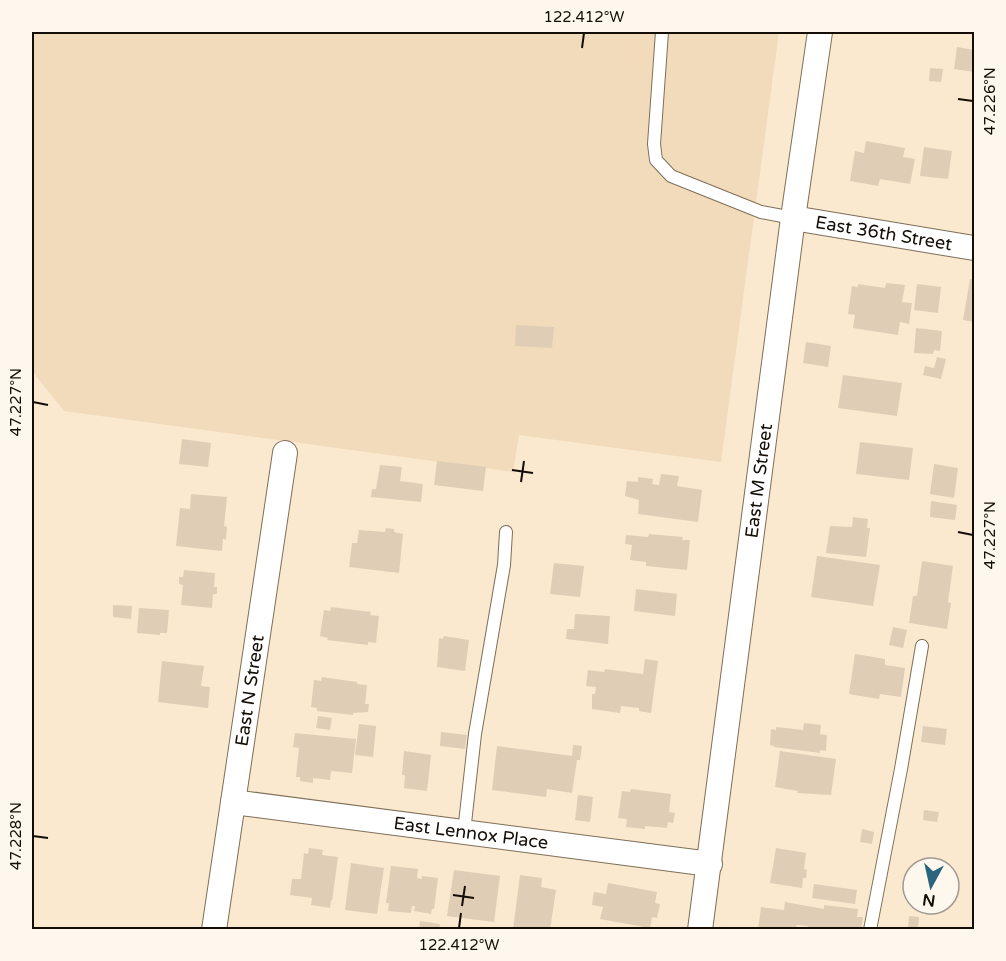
<svg xmlns="http://www.w3.org/2000/svg" width="1006" height="961" font-family="'Varela Round',sans-serif">
<style>
.built{fill:#f1dbbb}
.building{fill:#dfceb5}
.lines{fill:none;stroke-linecap:round;stroke-linejoin:round}
.lane-casing{stroke:#7e6f58;stroke-width:14}
.street-casing{stroke:#7e6f58;stroke-width:26}
.lane{stroke:#fff;stroke-width:12}
.street{stroke:#fff;stroke-width:24}
.ticks{fill:none;stroke:#130d06;stroke-width:2}
.labels{text-anchor:middle;dominant-baseline:central;stroke-width:4.5;stroke-linejoin:round;paint-order:stroke}
.street-label{font-size:18px;fill:#130d06;stroke:#fef7ed}
.neatline{fill:none;stroke:#130d06;stroke-width:2}
.ticks-label{font-size:15px;text-anchor:middle;fill:#130d06}
</style>
<rect width="100%" height="100%" fill="#fae8cf"/>
<path class="built" d="M32,32h747l-58,430 -202,-27 -6,37 -449,-61 -32,-40z"/>
<g class="building">
<path d="M957,47l17,3v22l-20,-3z"/>
<path d="M930,68l13,1 -2,13 -12,-1z"/>
<path d="M866,141l39,7 -2,9 12,2 -5,25 -30,-5 -2,7 -28,-5 5,-30 9,2z"/>
<path d="M924,147l28,4 -4,28 -28,-3z"/>
<path d="M970,279h4v43l-11,-2z"/>
<path d="M886,283l19,2 -3,17 10,1 -3,21 -9,-2 -2,13 -45,-7 2,-13 -7,-1 4,-28 6,1v-3l27,4z"/>
<path d="M917,284l24,3 -3,26 -24,-3z"/>
<path d="M516,325l38,2 -2,21 -37,-2z"/>
<path d="M916,328l26,3 -2,20 -6,-1 -1,4 -19,-1z"/>
<path d="M806,342l25,4 -3,21 -25,-4z"/>
<path d="M937,357l9,2 -5,20 -18,-4 2,-9 9,2z"/>
<path d="M843,375l59,8 -5,33 -59,-8z"/>
<path d="M182,439l29,4 -3,24 -29,-3z"/>
<path d="M860,442l53,6 -4,32 -53,-6z"/>
<path d="M437,461l49,6 -3,24 -49,-6z"/>
<path d="M934,464l24,4 -4,30 -24,-4z"/>
<path d="M380,465l22,2 -2,14 23,3 -2,18 -50,-5 1,-8h4z"/>
<path d="M661,474l18,2 -2,10 25,4 -4,32 -60,-8 1,-14 -14,-4 2,-15 11,1v-5l15,2 -1,5 7,1z"/>
<path d="M191,494l36,3 -3,29 3,1 -1,13 -3,-1 -1,12 -46,-5 4,-38 10,1z"/>
<path d="M931,501l26,4 -2,15 -25,-3z"/>
<path d="M853,517l15,2 -1,9h3l-4,29 -40,-4 4,-27 22,1z"/>
<path d="M386,528l8,1v3l9,2 -4,39 -50,-6 3,-24h5l2,-13 26,2z"/>
<path d="M649,534l34,3 -1,3h8l-3,30 -41,-4v-4l-16,-2 2,-15 -7,-1 1,-9 22,2z"/>
<path d="M817,556l63,9 -7,41 -62,-9z"/>
<path d="M922,561l31,5 -5,36 3,1 -4,26 -38,-6 4,-27h4z"/>
<path d="M554,563l30,3 -4,31 -30,-3z"/>
<path d="M184,570l31,3 -1,14h3v7h-4l-1,14 -31,-3 2,-20 -4,-1v-7h4z"/>
<path d="M636,589l41,5 -2,22 -41,-5z"/>
<path d="M113,605l19,1 -1,13 -18,-2z"/>
<path d="M331,607l40,5 -1,3 9,1 -3,27 -8,-1v3l-41,-5 1,-2 -8,-2 4,-26 6,1z"/>
<path d="M139,608l30,2 -2,23h-7v2l-23,-2z"/>
<path d="M575,614l35,2 -2,28 -42,-5 1,-10h7z"/>
<path d="M893,627l14,3 -4,18 -14,-3z"/>
<path d="M444,636l25,4 -4,31 -28,-4 2,-29 4,1z"/>
<path d="M855,654l30,5v6l20,3 -4,29 -21,-3 -1,5 -30,-5z"/>
<path d="M645,659l13,2 -7,52 -12,-2v-3l-18,-2 -1,7 -28,-4v-15h3l1,-7 -10,-1 2,-16 16,2 1,-3 38,5z"/>
<path d="M162,661l42,5 -3,20 9,1 -2,21 -50,-6z"/>
<path d="M322,677l35,5v2l10,1 -2,19h4l-1,8 -15,1v2l-36,-4v-3l-6,-1 3,-27 7,1z"/>
<path d="M318,716l14,2 -2,12 -14,-2z"/>
<path d="M804,723l17,2 -1,9 7,1 -1,16 -6,-1v3l-46,-6v-1l-4,-1 1,-16 5,1v-3l27,3z"/>
<path d="M359,724l17,2 -3,31 -18,-2z"/>
<path d="M923,726l24,3 -2,16 -24,-3z"/>
<path d="M441,732l26,3 -2,14 -25,-3z"/>
<path d="M295,733l61,6 -4,34 -21,-2 -1,9 -17,-2v5l-13,-2v-4h-4l3,-29 -6,-1z"/>
<path d="M573,745l9,1 -2,14h-3l-5,33 -25,-4 -1,8 -54,-7 5,-44 75,10z"/>
<path d="M404,751l27,4 -4,36 -23,-3 1,-13h-3z"/>
<path d="M780,751l56,8 -5,36 -34,-2 1,-2 -23,-4z"/>
<path d="M631,789l40,5 -2,18 6,1 -2,10 -5,-1 -1,6 -22,-2v3l-19,-2 1,-8 -9,-1 4,-27 8,1z"/>
<path d="M578,795l15,2 -3,25 -15,-2z"/>
<path d="M924,810l15,2 -2,10 -14,-2z"/>
<path d="M862,829l12,3 -2,12 -12,-2z"/>
<path d="M309,848l14,2 -1,5 16,2 -6,44 -1,-1 -1,8 -19,-3 1,-7 -22,-3 2,-16h9l3,-26 4,1z"/>
<path d="M776,848l30,5 -2,16 3,1 -1,8h-3l-1,10 -32,-5z"/>
<path d="M351,863l33,5 -7,46 -32,-4z"/>
<path d="M391,866l27,3 -1,9 5,1v-3l16,2 -4,31h-2l-1,5 -17,-3 1,-5h-3l-1,7 -23,-2 1,-8h-3z"/>
<path d="M454,870l46,6 -6,46 -47,-6z"/>
<path d="M520,875l22,3 -1,9 15,3 -6,40h-37z"/>
<path d="M608,883l49,9 -2,11 5,1 -3,14 -5,-1 -2,11 -50,-9 3,-12 -11,-2 2,-13 12,2z"/>
<path d="M814,884l43,6 -2,14 -43,-6z"/>
<path d="M785,902l39,7v-4l34,4 -1,8h6l-2,13h-54l1,-4 -11,-1 -1,2 6,3h-44l3,-23 23,3z"/>
<path d="M909,916l10,1 -1,13h-10z"/>
<path d="M420,921l20,3 -1,6h-20z"/>
</g>
<g class="lines">
<defs>
<g id="lane">
<path d="M662,32l-8,112 2,16 15,16 90,36 32,6"/>
<path d="M464,832l11,-98 29,-169 2,-33"/>
<path d="M870,930l31,-161 21,-123"/>
</g>
<g id="street">
<path id="s1" d="M793,218l181,30"/>
<path id="s2" d="M233,802l477,62"/>
<path id="s3" d="M214,930l71,-477"/>
<path id="s4" d="M700,930l93,-712 27,-186"/>
</g>
</defs>
<use href="#lane" class="lane-casing"/>
<use href="#street" class="street-casing"/>
<use href="#lane" class="lane"/>
<use href="#street" class="street"/>
</g>
<path class="ticks" d="M582,48l2,-15M958,99l15,2M33,402l15,3M512,470l21,3M521,482l3,-21M958,532l15,3M33,836l15,2M453,895l21,3M462,906l3,-20M459,928l2,-15"/>
<g class="labels">
<g class="street-label">
<text stroke="none"><textPath href="#s1" startOffset="92">East 36th Street</textPath></text>
<text stroke="none"><textPath href="#s4" startOffset="453">East M Street</textPath></text>
<text stroke="none"><textPath href="#s3" startOffset="242">East N Street</textPath></text>
<text stroke="none"><textPath href="#s2" startOffset="240">East Lennox Place</textPath></text>
</g>
</g>
<rect width="1006" height="961" fill="none" stroke="#fef7ed" stroke-width="66"/>
<g transform="translate(931 886) rotate(188)"><circle r="28" fill="#fef7ed" stroke="#a09991" stroke-width="1.5"/>
<path d="M0-4.5L10 22L0 15L-10 22Z" fill="#29657d"/>
<text y="-9" font-size="16" font-weight="bold" text-anchor="middle" fill="#130d06">N</text>
</g>
<rect x="33" y="33" width="940" height="895" class="neatline"/>
<g class="ticks-label">
<text x="584" y="22">122.412°W</text>
<text transform="translate(990 101) rotate(-90)" y="5">47.226°N</text>
<text transform="translate(16 402) rotate(-90)" y="5">47.227°N</text>
<text transform="translate(990 535) rotate(-90)" y="5">47.227°N</text>
<text transform="translate(16 836) rotate(-90)" y="5">47.228°N</text>
<text x="459" y="950">122.412°W</text>
</g>
</svg>
